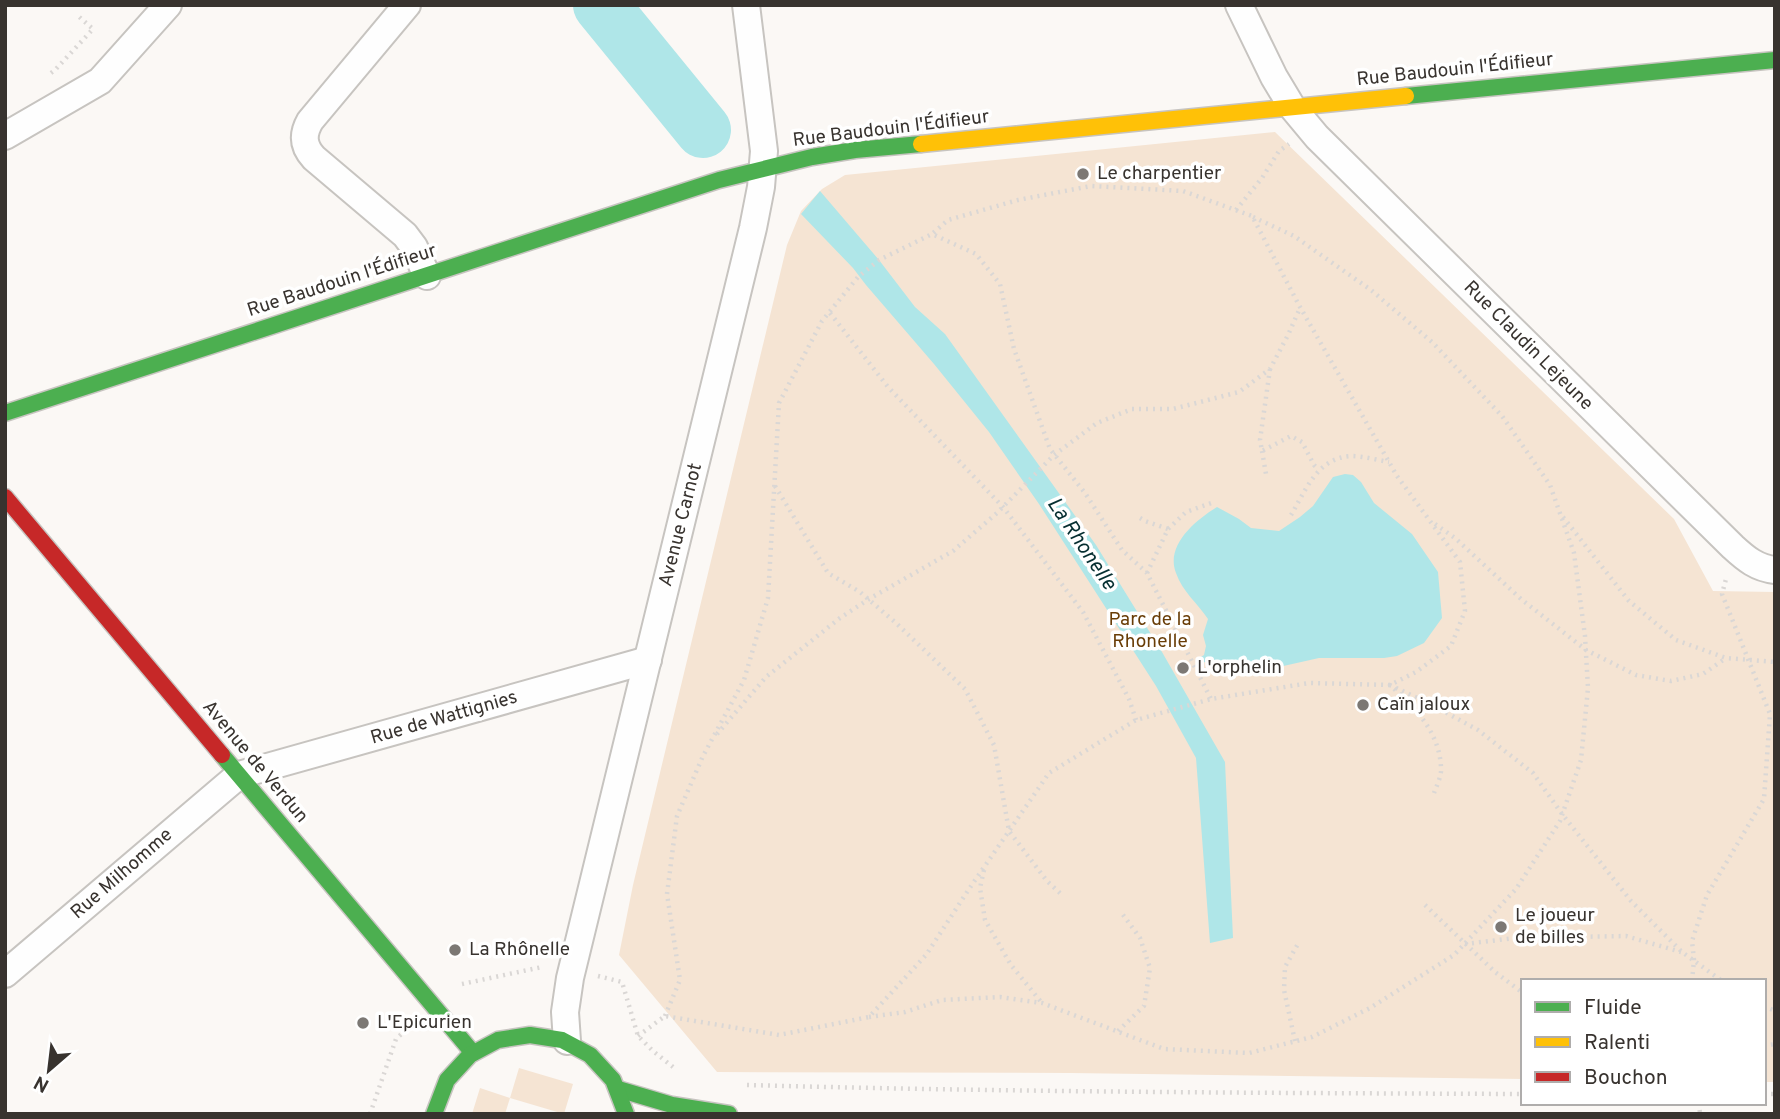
<svg xmlns="http://www.w3.org/2000/svg" width="1780" height="1119" font-family="Overpass,sans-serif">
<style>
.green{fill:#f5e4d3}
.water{fill:#afe6e8}
.lines{fill:none;stroke-linecap:round;stroke-linejoin:round}
.river{stroke:#afe6e8;stroke-width:56}
.street-casing{stroke:#c7c4c0;stroke-width:30}
.fast-casing{stroke:#c7c4c0;stroke-width:19}
.slow-casing{stroke:#c7c4c0;stroke-width:19}
.jam-casing{stroke:#c7c4c0;stroke-width:19}
.path{stroke:#dad7d5;stroke-width:4.5;stroke-dasharray:2 5;stroke-linecap:butt}
.street{stroke:#fefefe;stroke-width:26}
.fast{stroke:#4caf50;stroke-width:16}
.slow{stroke:#ffc107;stroke-width:16}
.jam{stroke:#c62828;stroke-width:16}
.poi-dot{fill:#7c7874;stroke:#fff;stroke-width:2.5}
.labels{text-anchor:middle;dominant-baseline:central;stroke-width:7;stroke-linejoin:round;paint-order:stroke}
.street-label{font-size:19px;fill:#38332f;stroke:#fff}
.poi-label{font-size:19px;fill:#38332f;stroke:#fff;text-anchor:start}
.park-label{font-size:19px;fill:#693d07;stroke:#fff}
.water-label{font-size:21px;font-style:italic;fill:#062f31;stroke:#fff}
</style>
<rect width="100%" height="100%" fill="#fbf8f5"/>
<g class="green">
<path d="M1275,132l399,387 39,72 62,1v490h-11v-101h-241v98l-453,-6 -353,-1 -98,-117 14,-70 154,-640 14,-34 21,-22 23,-14z"/>
<path d="M519,1068l54,16 -9,30 -54,-16 -5,16h-33l8,-26 30,10z"/>
</g>
<g class="water">
<path d="M820,191l59,69 36,47 30,27 151,211 66,107 63,110 8,176 -23,5 -14,-185 -40,-72 -117,-182 -50,-72 -55,-68 -68,-79 -13,-17 -52,-54z"/>
<path d="M1345,474l8,1 8,7 13,21 38,31 26,38 4,46 -18,25 -27,13 -13,2h-65l-63,14c-15,1 -35,-2 -46,-11l-9,2 -2,-5 5,-3 2,-9 -3,-11 5,-16c-10,-15 -26,-28 -32,-46 -11,-28 20,-53 41,-66l22,12 12,9 28,3 21,-14 13,-11 20,-29z"/>
</g>
<g class="lines">
<path class="river" d="M601,5l102,125"/>
<defs>
<g id="street">
<path d="M407,5l-97,116c-8,14 -7,25 4,37l91,77 9,12 13,29"/>
<path d="M1239,5l35,72 18,30 25,30 416,410c13,12 24,21 42,23"/>
<path d="M5,136l95,-55 68,-76"/>
<path d="M5,974l234,-199 409,-115"/>
<path d="M567,1041l-2,-29 5,-34 183,-750 8,-41 3,-36 -18,-146"/>
</g>
<g id="fast">
<path d="M1406,96l369,-36"/>
<path d="M5,413l714,-233 93,-23 43,-7 66,-6"/>
<path d="M222,755l251,298"/>
<path d="M618,1089l54,16 57,9"/>
<path d="M434,1114l13,-34 23,-25 28,-15 32,-5 32,5 28,15 23,25 13,34"/>
</g>
<path id="slow" d="M921,144l485,-48"/>
<path id="jam" d="M5,497l217,258"/>
</defs>
<use href="#street" class="street-casing"/>
<use href="#fast" class="fast-casing"/>
<use href="#slow" class="slow-casing"/>
<use href="#jam" class="jam-casing"/>
<g class="path">
<path d="M51,73l4,-3 38,-41 -16,-14"/>
<path d="M1236,210l26,-32 17,-27 10,-7"/>
<path d="M830,313l58,74 115,120 80,105 46,87 7,21"/>
<path d="M1270,369l-10,71 2,11 29,-15 11,6 12,23 4,4"/>
<path d="M1262,451l4,23"/>
<path d="M775,486l53,87 32,19 36,31 69,66 29,56 15,86 38,50 14,13"/>
<path d="M1291,515c15,-25 26,-57 60,-59 12,0 26,4 38,6"/>
<path d="M1563,517l66,84 47,39 50,18 49,4"/>
<path d="M1140,518l5,3 23,8"/>
<path d="M1435,524l20,14 66,61 65,51 50,25 35,6 32,-7 23,-16"/>
<path d="M1147,573l21,-44 18,-17 28,-10"/>
<path d="M717,734l49,-57 74,-59 29,-19 84,-48 44,-38 57,-58 43,-32 35,-14h41l66,-17 31,-23 18,-34 12,-27"/>
<path d="M1434,793c3,-8 8,-18 7,-26 -2,-36 -26,-59 -51,-82l44,21 44,24 55,43 29,41 69,87 51,51 40,29"/>
<path d="M984,870l-4,18 5,32 26,45 31,38"/>
<path d="M1425,905l70,67 28,21"/>
<path d="M1465,944l50,-6 111,-2 55,16"/>
<path d="M598,976l24,6 16,54 15,15 20,16"/>
<path d="M1692,981l2,-21 -2,-19 15,-46 57,-96 6,-85 -48,-120 4,-15"/>
<path d="M462,984l80,-17"/>
<path d="M1764,1006l11,5"/>
<path d="M665,1016l15,-36 -13,-86 10,-78 26,-60 41,-76 24,-82 11,-195 43,-82 36,-44 21,-17 53,-26"/>
<path d="M869,1017l36,-5 37,-12 58,-3 42,6 122,46 85,4 63,-16 58,-29 84,-53 62,-66 44,-68 21,-61 7,-72 -3,-52 -11,-83 -24,-68 -48,-69 -70,-74 -61,-52 -77,-54 -41,-19"/>
<path d="M1118,1031l26,-25 6,-38 -10,-30 -19,-26"/>
<path d="M638,1036l27,-20 114,19 90,-18 57,-62 43,-66 80,-116 87,-53 75,-21 98,-16 81,2 26,-13 35,-26 14,-35 -5,-49 -63,-86 -97,-169 -48,-91 -69,-25 -92,-5 -73,14 -70,20 -16,14 44,20 24,30 14,65 36,100 35,44 37,57 25,23 64,126"/>
<path d="M1295,1041l-11,-51 1,-23 14,-25"/>
<path d="M1764,1046l11,-2"/>
<path d="M747,1085c258,7 517,8 776,9"/>
<path d="M1764,1094h11"/>
<path d="M1699,1103l1,11"/>
<path d="M370,1114l26,-75 13,-12"/>
</g>
<use href="#street" class="street"/>
<use href="#fast" class="fast"/>
<use href="#slow" class="slow"/>
<use href="#jam" class="jam"/>
</g>
<g class="poi-dot">
<circle cx="1083" cy="174" r="7"/>
<circle cx="1183" cy="668" r="7"/>
<circle cx="1363" cy="705" r="7"/>
<circle cx="1501" cy="927" r="7"/>
<circle cx="455" cy="950" r="7"/>
<circle cx="363" cy="1023" r="7"/>
</g>
<g class="labels">
<g class="street-label">
<text transform="translate(1455 70) rotate(-6)">Rue Baudouin l'Édifieur</text>
<text transform="translate(891 129) rotate(-7)">Rue Baudouin l'Édifieur</text>
<text transform="translate(342 281) rotate(-18)">Rue Baudouin l'Édifieur</text>
<text transform="translate(1528 346) rotate(45)">Rue Claudin Lejeune</text>
<text transform="translate(681 525) rotate(-76)">Avenue Carnot</text>
<text transform="translate(444 718) rotate(-16)">Rue de Wattignies</text>
<text transform="translate(255 762) rotate(50)">Avenue de Verdun</text>
<text transform="translate(122 874) rotate(-41)">Rue Milhomme</text>
</g>
<g class="poi-label">
<text x="1097" y="174">Le charpentier</text>
<text x="1197" y="668">L'orphelin</text>
<text x="1377" y="705">Caïn jaloux</text>
<text x="1515" y="916">Le joueur<tspan x="1515" dy="22">de billes</tspan></text>
<text x="469" y="950">La Rhônelle</text>
<text x="377" y="1023">L'Epicurien</text>
</g>
<g class="park-label">
<text x="1150" y="620">Parc de la<tspan x="1150" dy="22">Rhonelle</tspan></text>
</g>
<g class="water-label">
<text transform="translate(1081 544) rotate(56)">La Rhonelle</text>
</g>
</g>
<rect width="1780" height="1119" fill="none" stroke="#38332f" stroke-width="14"/>
<rect x="1521" y="979" width="245" height="126" fill="#ffffff" stroke="#afadac" stroke-width="2"/>
<rect x="1535" y="1002" width="35" height="10" fill="#4caf50" stroke="#afadac" stroke-width="2"/>
<text x="1584" y="1014" font-size="21" fill="#38332f">Fluide</text>
<rect x="1535" y="1037" width="35" height="10" fill="#ffc107" stroke="#afadac" stroke-width="2"/>
<text x="1584" y="1049" font-size="21" fill="#38332f">Ralenti</text>
<rect x="1535" y="1072" width="35" height="10" fill="#c62828" stroke="#afadac" stroke-width="2"/>
<text x="1584" y="1084" font-size="21" fill="#38332f">Bouchon</text>
<g transform="translate(49 1070) rotate(208)" stroke="#ffffff" stroke-width="5" paint-order="stroke">
<path d="M0-5L12 26L0 18L-12 26Z" fill="#38332f"/>
<text y="-10" font-size="19" font-weight="bold" text-anchor="middle" fill="#38332f">N</text>
</g>
</svg>
